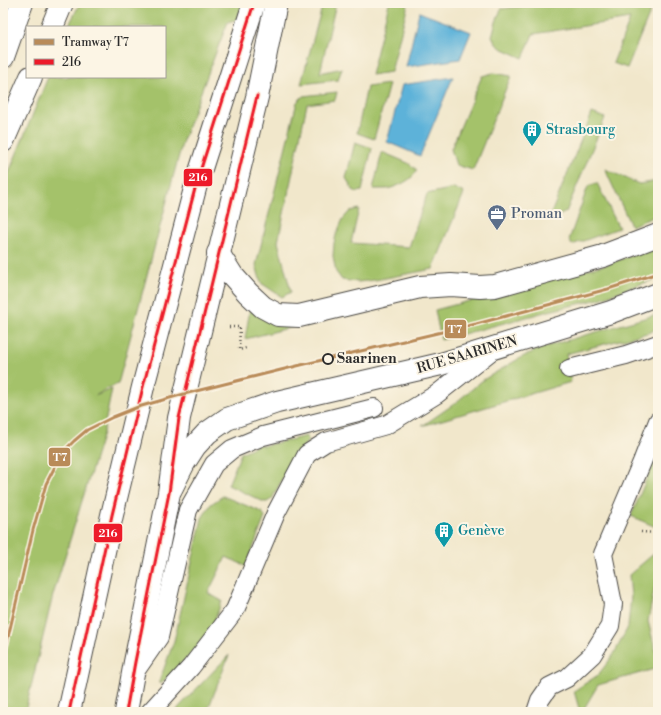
<svg xmlns="http://www.w3.org/2000/svg" width="661" height="715" font-family="'Libre Bodoni',serif">
<style>
.green{fill:#a4c26a;stroke:#68764a}
.water{fill:#5db2d9;stroke:#446e82}
.lines{fill:none;stroke-linecap:round;stroke-linejoin:round}
.lane-casing{stroke:#494743;stroke-width:20}
.street-casing{stroke:#494743;stroke-width:24}
.secondary-casing{stroke:#494743;stroke-width:24}
.highway-casing{stroke:#494743;stroke-width:24}
.path{stroke:#494743;stroke-width:2.5;stroke-dasharray:1 3;stroke-linecap:butt}
.lane{stroke:#fff;stroke-width:18}
.street{stroke:#fff;stroke-width:22}
.secondary{stroke:#fff;stroke-width:22}
.highway{stroke:#fff;stroke-width:22}
.bus-1-casing{stroke:#fcf5e5;stroke-width:6}
.bus-1{stroke:#ed1b2a;stroke-width:3}
.tram-1-casing{stroke:#fcf5e5;stroke-width:6}
.tram-1{stroke:#b98b59;stroke-width:3}
.stop-dot{fill:#fcf5e5;stroke:#2b2b2b;stroke-width:2}
.labels{text-anchor:middle;dominant-baseline:central;stroke-width:4;stroke-linejoin:round;paint-order:stroke}
.culture-label{font-size:14px;fill:#0d838f;stroke:#fcf5e5;text-anchor:start}
.service-label{font-size:14px;fill:#4e5e75;stroke:#fcf5e5;text-anchor:start}
.street-label{font-size:14px;fill:#2b2b2b;stroke:#fcf5e5}
.stop-label{font-size:14px;font-weight:bold;fill:#2b2b2b;stroke:#fcf5e5;text-anchor:start}
.line-badge{stroke:#fcf5e5;stroke-width:1.5}
.badge-label{font-size:11px;text-anchor:middle;font-weight:bold;fill:#fff}
</style>
<rect width="100%" height="100%" fill="#fcf5e5"/>
<filter id="ink" filterUnits="userSpaceOnUse"><feTurbulence type="fractalNoise" baseFrequency=".025" numOctaves="2"/><feDisplacementMap in="SourceGraphic" scale="8" xChannelSelector="R" yChannelSelector="G"/><feConvolveMatrix kernelMatrix="1 2 1 2 8 2 1 2 1" color-interpolation-filters="sRGB"/></filter>
<filter id="wash" filterUnits="userSpaceOnUse"><feTurbulence type="fractalNoise" baseFrequency=".012" numOctaves="4" result="noise"/><feDisplacementMap in="SourceGraphic" scale="16" xChannelSelector="R" yChannelSelector="G"/><feGaussianBlur stdDeviation="0.9" result="paint"/><feColorMatrix in="noise" values="0 0 0 0 0 0 0 0 0 0 0 0 0 0 0 0 0 1.4 0 .05"/><feComposite in="paint" operator="in"/></filter>
<g filter="url(#wash)">
<rect width="100%" height="100%" fill="#f1e7cb"/>
<g class="green">
<path d="M80,3h163l-4,16 -11,3 -10,25 -35,93 -65,244 -10,4 -13,8 17,-7 -9,44 -50,162 -28,117h-22v-525l45,-110h117v-50h-97z"/>
<path d="M323,3h13l-16,70 22,-5 -4,12 -37,4z"/>
<path d="M389,3h15l4,1 -17,68 -20,3z"/>
<path d="M548,3h106l-27,65 -14,-5 17,-44 -97,15 -10,24 -22,-10 -5,-4 -4,-8 4,-14 5,-13z"/>
<path d="M493,73l18,3 -38,94 -17,-5 -5,-16 31,-73z"/>
<path d="M389,84l-15,55 -17,-6 10,-46z"/>
<path d="M337,92l-2,8 -28,4 -29,138 13,50 -9,5 -21,-14 -5,-18 41,-163 6,-6z"/>
<path d="M592,113l13,5 -39,94 -14,7 -2,-3z"/>
<path d="M355,142l17,6 -10,43 -5,1 -4,-2 -7,-12z"/>
<path d="M382,152l26,11 9,7c-4,10 -20,17 -30,19 -5,0 -9,0 -14,0z"/>
<path d="M605,169l34,15 19,-3v34l-27,11z"/>
<path d="M597,183l22,45 -47,17 -3,-5 19,-54z"/>
<path d="M454,188l10,5 -31,76 -58,11 -17,2 -16,-2 -6,-8 -3,-16 1,-13 2,-8 7,-16 7,-8 9,-2 -8,34 58,4 18,-53z"/>
<path d="M658,246v32l-59,21 -50,12 -108,29 -6,-30 173,-46z"/>
<path d="M250,309l21,13 22,5 -48,12z"/>
<path d="M658,314v13l-7,5 -85,22 5,28 -149,44 32,-22 29,-24 37,-22 21,-10z"/>
<path d="M307,436l1,5 -18,23 -18,35 -5,3h-3l-36,-17 13,-32 19,-9 3,2z"/>
<path d="M658,451v77l-27,-12z"/>
<path d="M223,496l39,16 3,5 -19,49 -20,-9 -18,36 14,8 -9,23 -19,27 -33,33 -2,-2 15,-41 28,-123 9,-14z"/>
<path d="M658,550v29l-2,1 -8,41 10,40v7l-60,17 -16,27h-2l-6,-21 24,-16 16,-21 14,-27 3,-31 -2,-21z"/>
<path d="M229,655l-22,57h-31l3,-5z"/>
</g>
<g class="water">
<path d="M419,12l52,20 -11,27 -54,8z"/>
<path d="M453,77l-33,79 -33,-14 15,-57z"/>
</g>
</g>
<g filter="url(#ink)">
<g class="lines">
<defs>
<g id="lane">
<path d="M569,369l57,-14 32,-11"/>
<path d="M134,673l25,-36 29,-127 26,-46 18,-15 31,-13 111,-28"/>
<path d="M150,712l41,-45 44,-57 41,-97 31,-59 19,-12 60,-17 51,-31 53,-42"/>
<path d="M536,712l4,-12 9,-13 18,-9 25,-23 18,-29 3,-22 -10,-50 39,-92 16,-41"/>
</g>
<g id="street">
<path d="M218,253l14,22 16,18 15,14 15,8 21,1 121,-29 31,-2 29,2 15,-1 108,-30 55,-21"/>
<path d="M171,489l13,-26 11,-17 12,-13 20,-14 50,-17 164,-38 170,-52 47,-18"/>
</g>
<g id="secondary">
<path d="M69,712l43,-197 31,-128 54,-206 57,-178"/>
<path d="M126,712l9,-50 34,-169 10,-75 78,-321 19,-94"/>
</g>
<g id="highway">
<path d="M52,27l10,-24"/>
<path d="M3,57l19,-54"/>
<path d="M3,141l28,-64"/>
</g>
</defs>
<use href="#lane" class="lane-casing"/>
<use href="#street" class="street-casing"/>
<use href="#secondary" class="secondary-casing"/>
<use href="#highway" class="highway-casing"/>
<g class="path">
<path d="M229,327h11l-1,23 7,-2"/>
<path d="M641,532l17,1"/>
</g>
<use href="#lane" class="lane"/>
<use href="#street" class="street"/>
<use href="#secondary" class="secondary"/>
<use href="#highway" class="highway"/>
<defs>
<g id="bus-1">
<path d="M69,712l43,-197 31,-128 54,-206 57,-178"/>
<path d="M126,712l9,-50 34,-169 10,-75 78,-322"/>
</g>
</defs>
<use href="#bus-1" class="bus-1-casing"/>
<use href="#bus-1" class="bus-1"/>
<defs>
<path id="tram-1" d="M3,659l30,-129 13,-46 16,-31 12,-12 13,-11 26,-13 25,-10 46,-13 117,-29 175,-41 132,-35 50,-16"/>
</defs>
<use href="#tram-1" class="tram-1-casing"/>
<use href="#tram-1" class="tram-1"/>
</g>
</g>
<defs>
<symbol id="building-pin" viewBox="-11 -11 22 30"><path d="M0 17L-7.5 6A9.5 9.5 0 1 1 7.5 6Z" fill="#0f9aa8" stroke="#fcf5e5"/><path d="M-4-6H4V6H1V3H-1V6H-4ZM-2.5-4.3h1.7v1.8h-1.7ZM.8-4.3h1.7v1.8H.8ZM-2.5-1h1.7V.8h-1.7ZM.8-1h1.7V.8H.8Z" fill="#fff"/></symbol>
<symbol id="office-pin" viewBox="-11 -11 22 30"><path d="M0 17L-7.5 6A9.5 9.5 0 1 1 7.5 6Z" fill="#5c6f8a" stroke="#fcf5e5"/><path d="M-6-3h4V-5.5h4V-3h4V5H-6ZM-1-4.5V-3h2v-1.5ZM-6 0V1H6V0Z" fill="#fff"/></symbol>
</defs>
<g fill-rule="evenodd">
<use href="#building-pin" x="521" y="119" width="22" height="30"/>
<use href="#office-pin" x="486" y="203" width="22" height="30"/>
<use href="#building-pin" x="433" y="520" width="22" height="30"/>
</g>
<circle class="stop-dot" cx="328" cy="359" r="5"/>
<g class="labels">
<g class="culture-label">
<text x="546" y="130">Strasbourg</text>
<text x="458" y="531">Genève</text>
</g>
<g class="service-label">
<text x="511" y="214">Proman</text>
</g>
<g class="street-label">
<text transform="translate(467 355) rotate(-16)">RUE SAARINEN</text>
</g>
<g class="stop-label">
<text x="337" y="359">Saarinen</text>
</g>
</g>
<g class="line-badge">
<rect x="183" y="168" width="30" height="19" rx="4" fill="#ed1b2a"/>
<rect x="444" y="319" width="23" height="20" rx="4" fill="#b98b59"/>
<rect x="48" y="447" width="23" height="20" rx="4" fill="#b98b59"/>
<rect x="93" y="523" width="30" height="20" rx="4" fill="#ed1b2a"/>
</g>
<g class="badge-label">
<text x="198" y="181">216</text>
<text x="455" y="333">T7</text>
<text x="60" y="461">T7</text>
<text x="108" y="537">216</text>
</g>
<rect width="661" height="715" fill="none" stroke="#fcf5e5" stroke-width="16"/>
<rect x="26" y="26" width="140" height="52" fill="#fcf5e5" stroke="#a8a49b"/>
<rect x="34" y="39" width="20" height="6" fill="#b98b59" stroke="#a8a49b"/>
<text x="62" y="46" font-size="12" fill="#2b2b2b">Tramway T7</text>
<rect x="34" y="59" width="20" height="6" fill="#ed1b2a" stroke="#a8a49b"/>
<text x="62" y="66" font-size="12" fill="#2b2b2b">216</text>
</svg>
